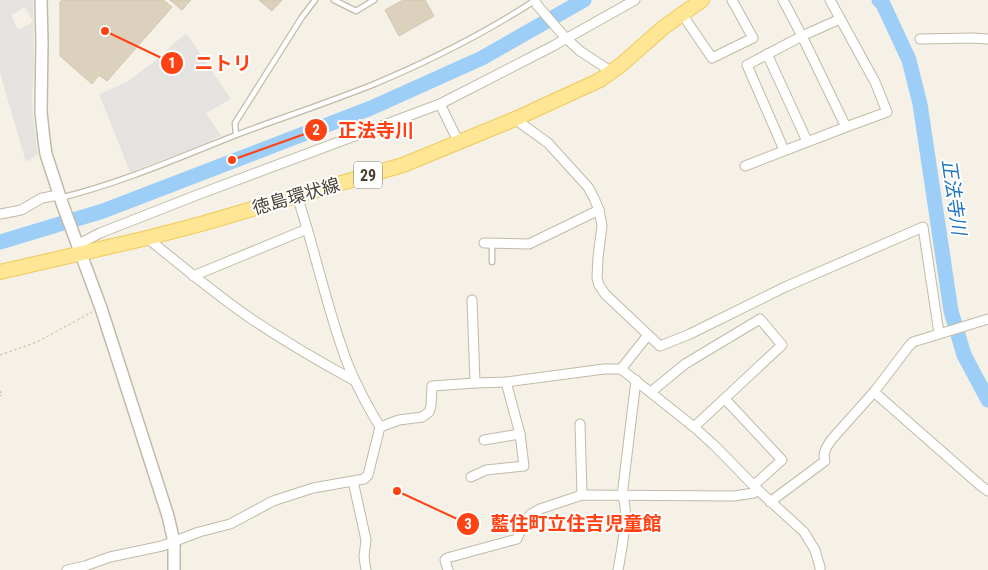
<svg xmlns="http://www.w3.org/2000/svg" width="988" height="570" font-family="'Roboto Condensed','Noto Sans JP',sans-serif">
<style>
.parking{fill:#e5e3df;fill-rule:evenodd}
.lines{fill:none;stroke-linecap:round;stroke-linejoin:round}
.river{stroke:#9ccef8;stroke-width:15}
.building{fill:#dbd1bd;stroke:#d3c6ad}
.service-casing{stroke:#c1baa8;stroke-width:7}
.minor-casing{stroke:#c1baa8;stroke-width:11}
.tertiary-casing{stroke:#c1baa8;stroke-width:14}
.primary-casing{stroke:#f0ca59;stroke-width:16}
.path{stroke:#c5b797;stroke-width:1;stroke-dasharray:2.5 2.5;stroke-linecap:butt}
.service{stroke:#fff;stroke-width:4.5}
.minor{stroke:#fff;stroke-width:9}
.tertiary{stroke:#fff;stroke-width:11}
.primary{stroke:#ffe695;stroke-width:14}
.labels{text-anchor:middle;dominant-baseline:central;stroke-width:4;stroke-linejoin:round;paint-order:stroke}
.shield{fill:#fff;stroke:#807b71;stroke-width:1}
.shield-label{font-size:16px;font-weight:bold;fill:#494234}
.street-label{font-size:18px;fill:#494234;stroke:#fff}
.water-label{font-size:19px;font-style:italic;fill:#2275c0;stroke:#fff}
.leader{fill:none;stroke:#ff4213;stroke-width:2}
.callout-dot{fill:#ff4213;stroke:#fff;stroke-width:2}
.mark-label{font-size:15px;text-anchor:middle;font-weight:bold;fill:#fff}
.callout-label{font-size:19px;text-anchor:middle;font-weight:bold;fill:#ff4213;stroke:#fff;stroke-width:4;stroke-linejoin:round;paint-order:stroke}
</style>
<rect width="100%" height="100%" fill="#f5f1e6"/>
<g class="parking">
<path d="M0,0h33l1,62 -2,38 2,26 4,28 -12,8 -26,-89zM25,7l8,15 -15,8 -7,-15z"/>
<path d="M186,33l45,66 -25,14 15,23 -8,3 1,2 -84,31 -31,-78 28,-12 36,-27 4,-5z"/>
</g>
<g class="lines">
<g class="river">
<path d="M879,0l4,4 26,56 11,44 31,207 13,44 24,45"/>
<path d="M0,242l103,-31 268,-103 111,-50 102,-58"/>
</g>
</g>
<g class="building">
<path d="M62,0h101l9,7 -65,74 -8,-6 -7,9 -32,-28v-54z"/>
<path d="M170,0h21l-9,10z"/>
<path d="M259,0h23l-10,11z"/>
<path d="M403,0h22l9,16 -35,20 -14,-26z"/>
</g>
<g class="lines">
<defs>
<g id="service">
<path d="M334,0l22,11 18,-11"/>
<path d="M236,135c45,-17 91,-32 136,-50 55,-23 109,-50 159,-82l3,-3"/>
<path d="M60,198c61,-15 118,-40 176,-63l-1,-12 67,-106 13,-17"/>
<path d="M492,243v19"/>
</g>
<g id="minor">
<path d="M535,0l2,5 26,30"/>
<path d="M783,0l19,36 44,91"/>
<path d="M682,14l30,44 41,-20 -21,-38"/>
<path d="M566,38l14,13 32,21"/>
<path d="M920,39l52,-1 16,1"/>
<path d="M767,54l40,87"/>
<path d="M440,104l19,39"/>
<path d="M515,119l33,24 40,44 6,11 5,12 3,16 -4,31 -1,21 2,7 6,9 55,52 30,-12 95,-47 138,-60 16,106"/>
<path d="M784,150l-37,-85 55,-29 38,-17"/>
<path d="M745,166l101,-39 41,-15 -12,-30 -45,-82"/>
<path d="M0,214l21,-4 21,-12 17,-3"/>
<path d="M147,238c35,28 69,57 106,82 33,22 67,42 102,61"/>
<path d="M484,243l45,1 70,-34"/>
<path d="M77,245l23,-12 97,-38 243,-91 113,-58 82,-46"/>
<path d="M193,276l114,-47"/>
<path d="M472,300l3,83"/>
<path d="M621,369l27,-34"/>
<path d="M651,392l34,-28 75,-45 22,26 -88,82"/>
<path d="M874,392l107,94 7,5"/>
<path d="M725,399l57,61 -28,25"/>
<path d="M580,424l2,71"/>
<path d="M380,427l19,-7 23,-3 7,-5 2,-6 1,-20 43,-3 31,-1 98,-13h17l73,58 21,19 43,44 46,42 11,18 5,17v3"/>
<path d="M484,440l36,-6"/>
<path d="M471,477l15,-7 38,-4 -4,-32 -14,-52"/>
<path d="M353,481l13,59 -2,17 2,13"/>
<path d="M770,502l55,-41c-3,-8 2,-15 7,-22l42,-47 35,-46 4,-4 75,-23"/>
<path d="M67,570l18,-4 25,-9 52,-11 37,-14 31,-8 43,-23 40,-13 51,-9 4,-4 12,-48c-15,-25 -28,-49 -37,-76 -18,-51 -29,-104 -46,-155"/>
<path d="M448,570l-3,-10 2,-2 70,-19 7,-17 7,-8 9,-5 42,-14 152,1 20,-3 4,-3"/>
<path d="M618,570c3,-16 12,-62 4,-74l14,-116"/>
</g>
<path id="tertiary" d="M41,0l1,42 -1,70 3,28 2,14 16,49 39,105 67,208 6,26v28"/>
<path id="primary" d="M0,272l147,-34 54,-14 202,-59 112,-46 85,-39 22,-16 42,-37 38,-27"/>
</defs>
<use href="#service" class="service-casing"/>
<use href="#minor" class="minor-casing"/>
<use href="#tertiary" class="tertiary-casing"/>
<use href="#primary" class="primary-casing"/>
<g class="path">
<path d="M0,355l37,-13 55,-30"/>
<path d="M0,391l2,4 -2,1"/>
</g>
<use href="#service" class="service"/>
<use href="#minor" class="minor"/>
<use href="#tertiary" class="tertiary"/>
<use href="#primary" class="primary"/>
</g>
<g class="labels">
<rect class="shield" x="354" y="161.5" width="28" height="27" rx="4"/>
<g class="shield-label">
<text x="368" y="175">29</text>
</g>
<g class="street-label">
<text transform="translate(296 196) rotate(-16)">徳島環状線</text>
</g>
<g class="water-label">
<text transform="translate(954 197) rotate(82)">正法寺川</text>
</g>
</g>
<path class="leader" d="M105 31L172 63M232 160L316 130M397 491L468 524"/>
<g class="callout-dot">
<circle cx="105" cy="31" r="5"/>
<circle cx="232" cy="160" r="5"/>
<circle cx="397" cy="491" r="5"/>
<circle cx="172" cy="63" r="12"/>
<circle cx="316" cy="130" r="12"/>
<circle cx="468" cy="524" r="12"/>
</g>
<g class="mark-label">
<text x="172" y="68">1</text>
<text x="316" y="135">2</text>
<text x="468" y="529">3</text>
</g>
<g class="callout-label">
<text x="223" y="70">ニトリ</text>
<text x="376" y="137">正法寺川</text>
<text x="576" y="530">藍住町立住吉児童館</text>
</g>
</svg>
